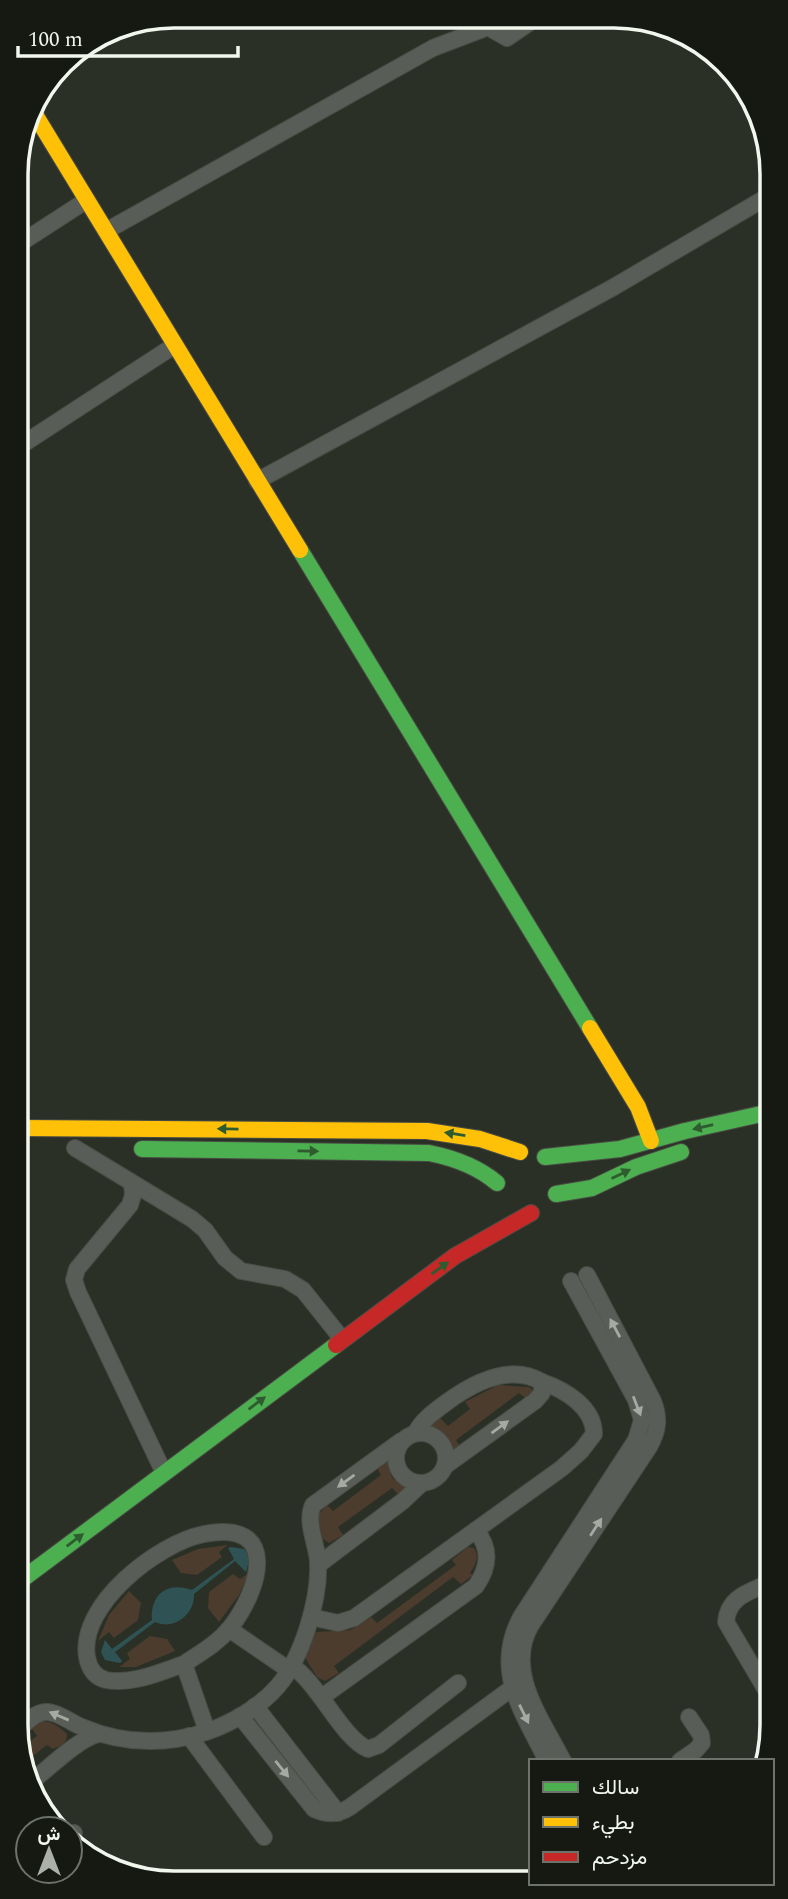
<svg xmlns="http://www.w3.org/2000/svg" width="788" height="1899" font-family="Spectral,Vazirmatn,serif">
<style>
.green{fill:#4b3c2e}
.water{fill:#2f5354}
.lines{fill:none;stroke-linecap:round;stroke-linejoin:round}
.street-casing{stroke:#484c44;stroke-width:18}
.fast-casing{stroke:#484c44;stroke-width:18}
.slow-casing{stroke:#484c44;stroke-width:18}
.jam-casing{stroke:#484c44;stroke-width:18}
.street{stroke:#595d57;stroke-width:16}
.fast{stroke:#4caf50;stroke-width:16}
.slow{stroke:#ffc107;stroke-width:16}
.jam{stroke:#c62828;stroke-width:16}
.oneway{fill:#2e5c2e}
.oneway2{fill:#a6aaa2}
.rim{fill:none;stroke:#f2f7ed;stroke-width:3.5}
</style>
<rect width="100%" height="100%" fill="#2b3026"/>
<g class="green">
<path d="M498,1385l31,2 4,3 -8,8 -6,-5 -63,47 5,8 -9,6c-2,-14 -10,-21 -22,-27l10,-9 8,8 22,-17 -5,-7z"/>
<path d="M387,1460l5,18 15,9 -9,7 -6,-6 -54,39 5,8 -14,8 -6,-4 -6,-23 10,-11 6,6 48,-36 -4,-7z"/>
<path d="M228,1545l-9,7 3,5 -25,18 -16,-2 -9,-13 26,-11z"/>
<path d="M468,1547l6,1c6,9 1,18 -4,25l3,2 -12,9 -8,-7 -119,89 5,7 -14,8 -8,-4 -13,-21 12,-24 34,-2 21,-13 6,6 79,-58 -4,-5z"/>
<path d="M249,1573l-10,22 -20,27 -11,-14 1,-16 24,-18 7,5z"/>
<path d="M129,1591l12,12 -3,17 -24,18 -5,-6 -11,9 11,-26z"/>
<path d="M150,1636l17,3 8,12 -39,16h-17l11,-8 -3,-6z"/>
<path d="M38,1721c12,-1 21,5 29,13 0,9 -6,12 -14,15l-6,-4 -26,20v-17l16,-12 -6,-9z"/>
</g>
<path class="water" d="M231,1547l13,2c6,7 5,14 2,23l-11,-11 -41,33c1,20 -20,37 -39,28l-40,30 7,9 -2,2 -15,-3 -4,-8 4,-12 7,9 40,-29c-2,-26 16,-39 40,-30l42,-31 -6,-11z"/>
<g class="lines">
<defs>
<g id="street">
<path d="M106,231l327,-183 55,-21 19,11 29,-20"/>
<path d="M16,246l71,-46"/>
<path d="M17,448l158,-103"/>
<path d="M257,481l355,-193 155,-91"/>
<path d="M75,1148l117,71 13,11 20,28 16,13 44,8 18,11 39,49"/>
<path d="M132,1183l1,12 -3,10 -53,64 -3,11 4,12 86,181"/>
<path d="M416,1432c7,-13 19,-21 31,-30 26,-19 63,-39 95,-20v11l-7,8 -90,65"/>
<circle cx="421" cy="1458" r="25"/>
<path d="M318,1565l85,-64 19,-18"/>
<path d="M771,1582c-21,10 -43,14 -45,40l46,78"/>
<path d="M311,1617l27,6 16,-5 208,-150 19,-17 13,-17c0,-27 -29,-44 -52,-52"/>
<path d="M229,1629l60,41"/>
<path d="M184,1664c-24,8 -52,21 -78,16 -12,-3 -17,-12 -19,-23 -9,-52 71,-114 117,-123 77,-15 56,56 26,94 -13,16 -30,25 -46,36l23,67"/>
<path d="M291,1665c28,19 51,73 77,84l11,-4 79,-62"/>
<path d="M322,1697l154,-111c13,-19 15,-37 0,-56"/>
<path d="M255,1706l83,107"/>
<path d="M240,1716l74,93c13,6 24,6 36,-2l162,-119"/>
<path d="M21,1727c8,-7 16,-16 27,-15 12,1 23,11 34,15 40,17 83,18 124,5 26,-9 54,-25 72,-46 24,-28 42,-87 40,-124 -1,-18 -13,-40 -5,-57l88,-64"/>
<path d="M189,1736l75,101"/>
<path d="M547,1761c-24,-49 -55,-90 -26,-144l115,-177 6,-20 -6,-20 -65,-119"/>
<path d="M563,1761c-21,-42 -59,-90 -32,-136l118,-178c9,-16 11,-28 4,-46l-66,-126"/>
<path d="M680,1761l16,-11 6,-7 -1,-8 -12,-18"/>
<path d="M31,1782c18,-14 48,-44 68,-48"/>
<path d="M70,1836l4,-3"/>
</g>
<g id="fast">
<path d="M300,550l290,478"/>
<path d="M142,1149l287,4c25,5 48,13 68,30"/>
<path d="M545,1157l75,-8 65,-18 85,-19"/>
<path d="M556,1194l36,-6 44,-21 45,-15"/>
<path d="M20,1581l316,-236"/>
</g>
<g id="slow">
<path d="M31,108l269,442"/>
<path d="M590,1028l48,79 13,34"/>
<path d="M19,1128l408,3 53,8 40,13"/>
</g>
<path id="jam" d="M336,1345l119,-89 76,-43"/>
</defs>
<use href="#street" class="street-casing"/>
<use href="#fast" class="fast-casing"/>
<use href="#slow" class="slow-casing"/>
<use href="#jam" class="jam-casing"/>
<use href="#street" class="street"/>
<use href="#fast" class="fast"/>
<use href="#slow" class="slow"/>
<use href="#jam" class="jam"/>
</g>
<defs><path id="oneway-solid" d="M-6-.8H1V-3.2L6.5 0L1 3.2V.8H-6Z" transform="scale(1.75)"/></defs>
<g class="oneway">
<use href="#oneway-solid" transform="translate(703 1127) rotate(167)"/>
<use href="#oneway-solid" transform="translate(228 1129) rotate(-179)"/>
<use href="#oneway-solid" transform="translate(455 1134) rotate(-171)"/>
<use href="#oneway-solid" transform="translate(308 1151) rotate(1)"/>
<use href="#oneway-solid" transform="translate(621 1174) rotate(-26)"/>
<use href="#oneway-solid" transform="translate(440 1268) rotate(-36)"/>
<use href="#oneway-solid" transform="translate(257 1403) rotate(-37)"/>
<use href="#oneway-solid" transform="translate(75 1540) rotate(-37)"/>
</g>
<g class="oneway2">
<use href="#oneway-solid" transform="translate(615 1328) rotate(-118)"/>
<use href="#oneway-solid" transform="translate(637 1406) rotate(69)"/>
<use href="#oneway-solid" transform="translate(500 1427) rotate(-36)"/>
<use href="#oneway-solid" transform="translate(346 1481) rotate(144)"/>
<use href="#oneway-solid" transform="translate(596 1527) rotate(-57)"/>
<use href="#oneway-solid" transform="translate(524 1714) rotate(64)"/>
<use href="#oneway-solid" transform="translate(59 1716) rotate(-157)"/>
<use href="#oneway-solid" transform="translate(282 1769) rotate(51)"/>
</g>
<path d="M0 0H788V1899H0ZM174 28H614A146 146 0 0 1 760 174V1725A146 146 0 0 1 614 1871H174A146 146 0 0 1 28 1725V174A146 146 0 0 1 174 28Z" fill="#151912" fill-rule="evenodd"/>
<path class="rim" d="M174 28H614A146 146 0 0 1 760 174V1725A146 146 0 0 1 614 1871H174A146 146 0 0 1 28 1725V174A146 146 0 0 1 174 28Z"/>
<rect x="529" y="1759" width="245" height="126" fill="#151912" stroke="#6d726a" stroke-width="2"/>
<rect x="543" y="1782" width="35" height="10" fill="#4caf50" stroke="#6d726a" stroke-width="2"/>
<text x="592" y="1794" font-size="21" fill="#f2f7ed">سالك</text>
<rect x="543" y="1817" width="35" height="10" fill="#ffc107" stroke="#6d726a" stroke-width="2"/>
<text x="592" y="1829" font-size="21" fill="#f2f7ed">بطيء</text>
<rect x="543" y="1852" width="35" height="10" fill="#c62828" stroke="#6d726a" stroke-width="2"/>
<text x="592" y="1864" font-size="21" fill="#f2f7ed">مزدحم</text>
<g transform="translate(49 1850)"><circle r="33" fill="#151912" stroke="#6d726a" stroke-width="2"/>
<path d="M0-5L12 26L0 18L-12 26Z" fill="#acb1a7"/>
<text y="-10" font-size="19" font-weight="bold" text-anchor="middle" fill="#f2f7ed">ش</text>
</g>
<path d="M18 46v10h220v-10" fill="none" stroke="#f2f7ed" stroke-width="3.5"/>
<text x="28" y="46" font-size="21" fill="#f2f7ed" stroke="#151912" stroke-width="5" paint-order="stroke">100 m</text>
</svg>
